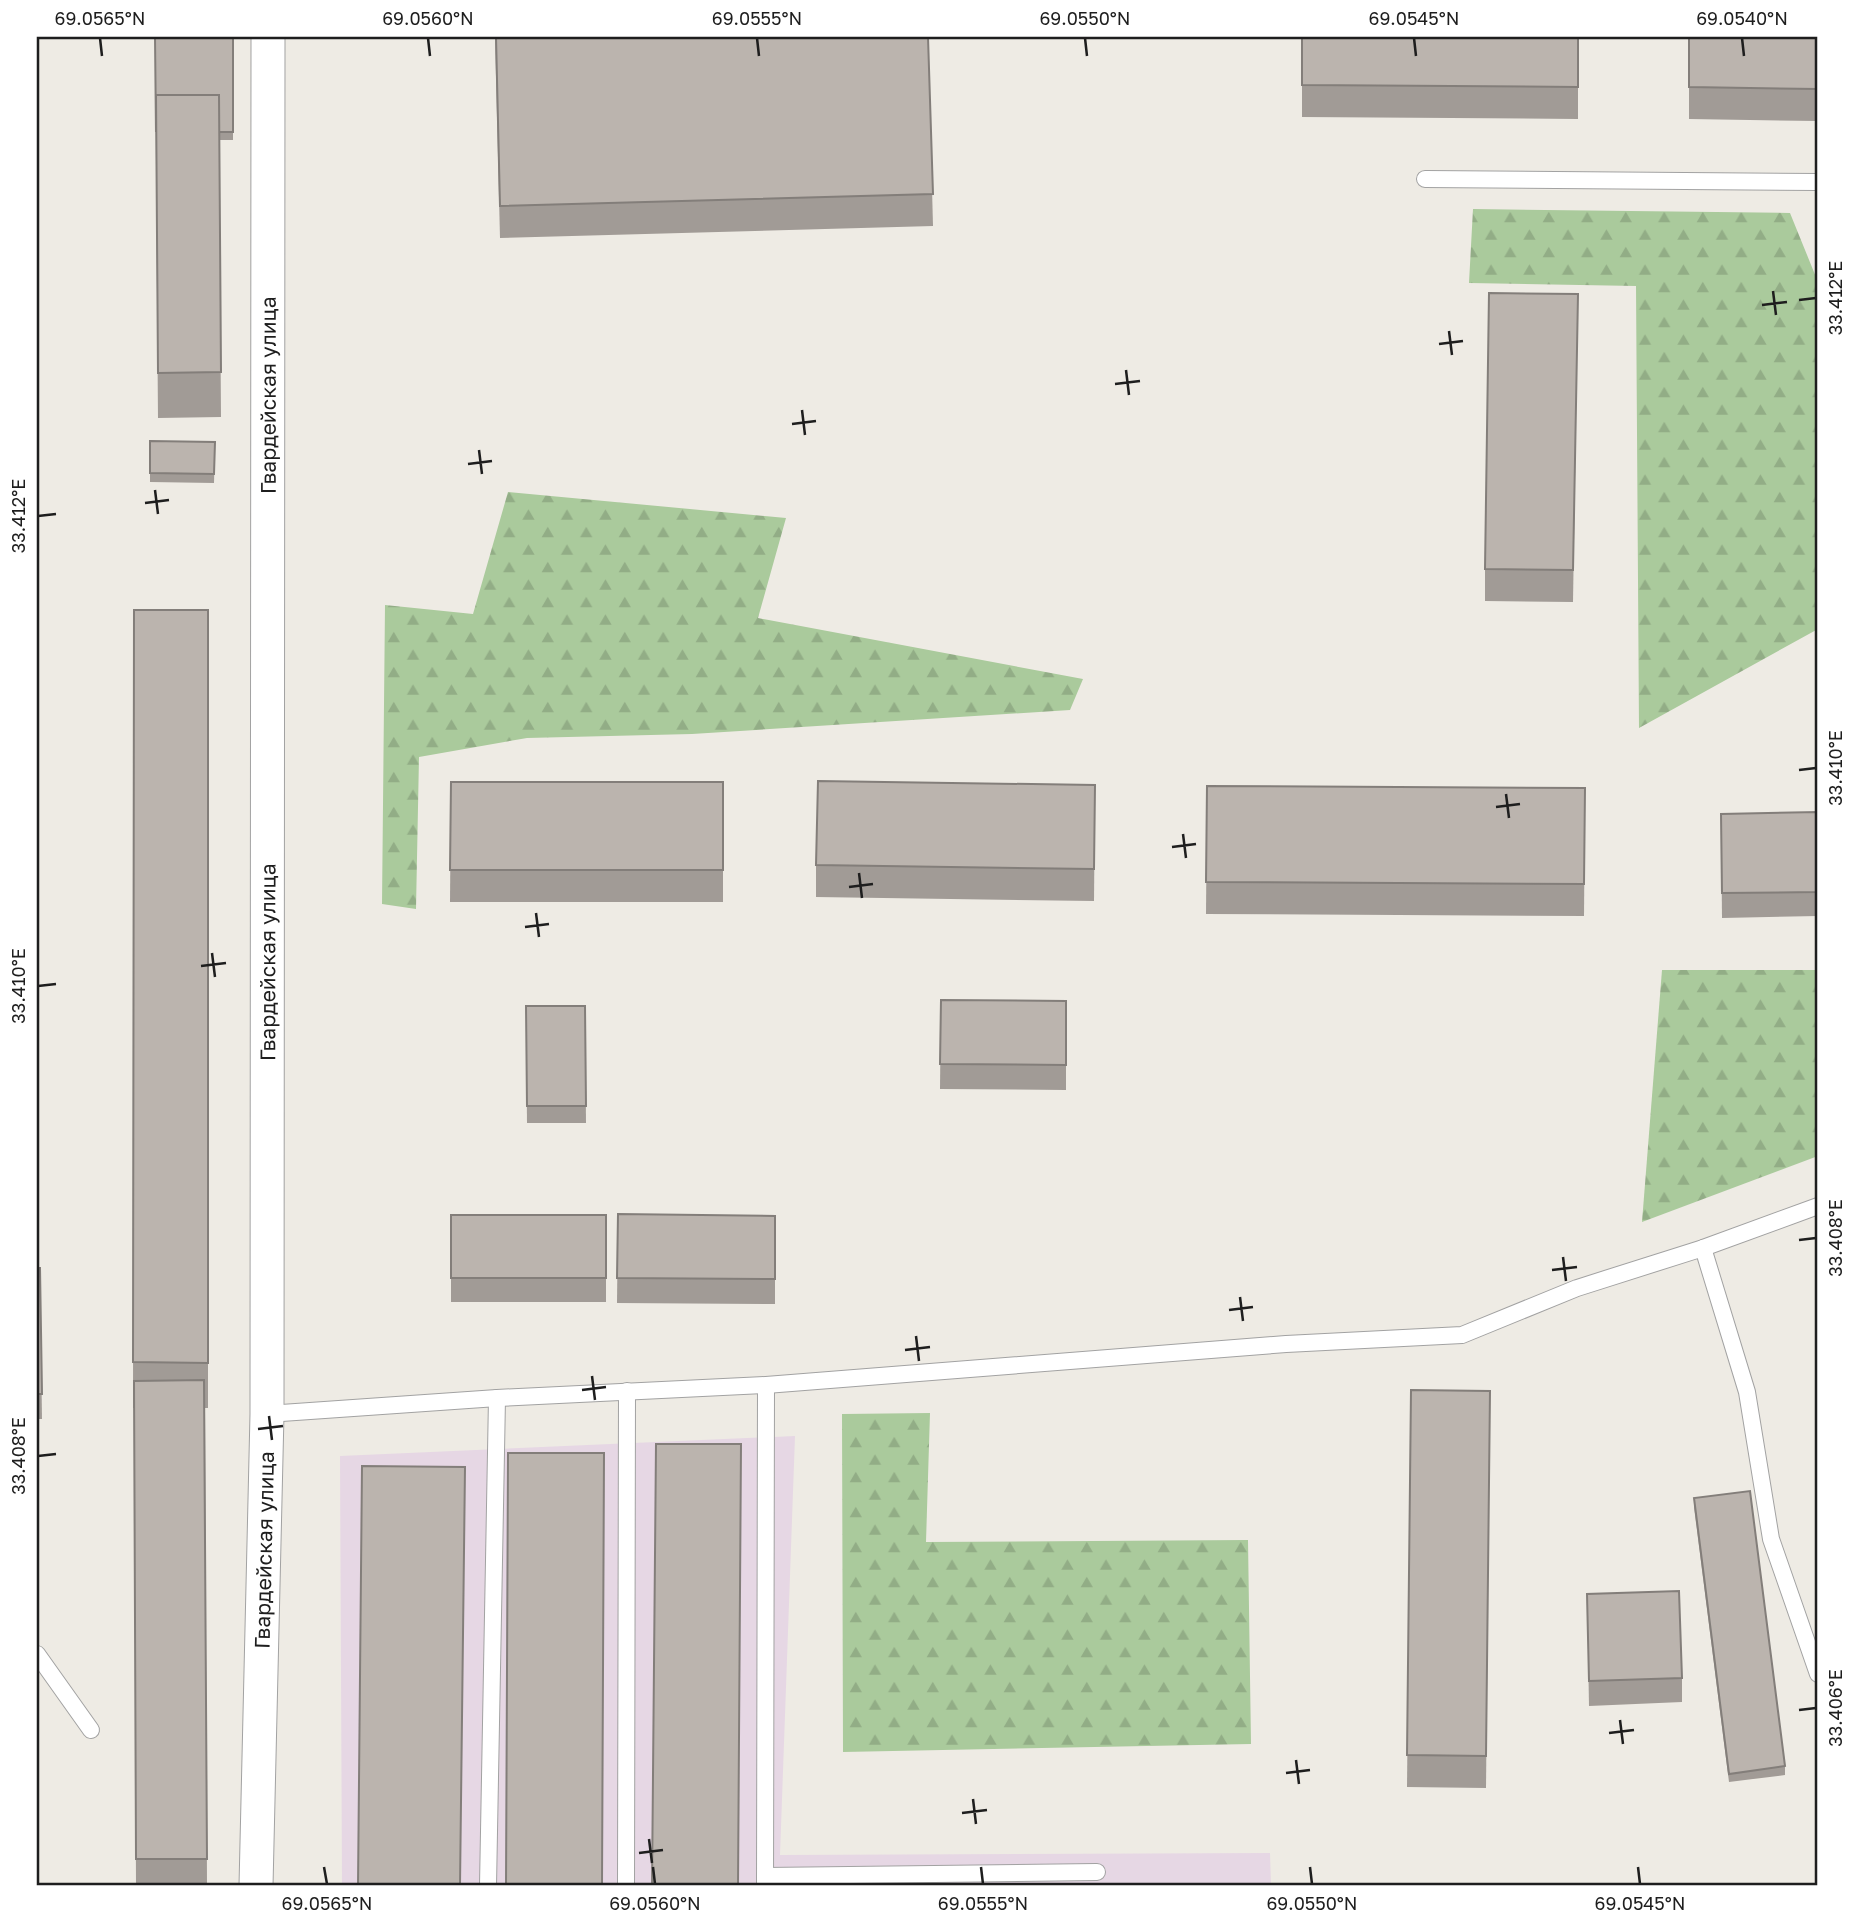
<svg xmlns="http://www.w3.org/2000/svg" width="1855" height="1923" font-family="'Golos Text',sans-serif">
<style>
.industrial{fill:#e6d7e4}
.forest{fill:url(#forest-firs)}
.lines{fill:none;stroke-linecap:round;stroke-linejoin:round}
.lane-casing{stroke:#a2a2a2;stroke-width:18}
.street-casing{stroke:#a2a2a2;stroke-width:35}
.lane{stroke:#fff;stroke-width:16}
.street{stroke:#fff;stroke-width:33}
.wall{fill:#a19b96}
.building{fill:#bbb4ae;stroke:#837e7a;stroke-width:2}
.ticks{fill:none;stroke:#1e1e1e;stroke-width:2.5}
.labels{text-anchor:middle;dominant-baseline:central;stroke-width:6;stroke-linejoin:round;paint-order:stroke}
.street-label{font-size:21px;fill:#1e1e1e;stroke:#fff}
.neatline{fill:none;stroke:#1e1e1e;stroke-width:2.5}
.ticks-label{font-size:18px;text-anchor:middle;fill:#1e1e1e}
</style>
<defs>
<pattern id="forest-firs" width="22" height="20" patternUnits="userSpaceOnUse" patternTransform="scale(1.75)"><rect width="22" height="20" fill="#aaca9c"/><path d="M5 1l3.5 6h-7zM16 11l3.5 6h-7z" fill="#92ad86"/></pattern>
</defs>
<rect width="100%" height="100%" fill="#eeebe4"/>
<path class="industrial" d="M795,1436l-15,419 490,-2 1,33h-929l-2,-430z"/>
<g class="forest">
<path d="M1473,209l317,4 28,69v347l-179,99 -3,-442 -167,-3z"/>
<path d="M508,492l278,26 -28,100 325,61 -13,31 -378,24 -165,4 -108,19 -3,152 -34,-5 3,-299 88,9z"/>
<path d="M1662,970h156v186l-176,66z"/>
<path d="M930,1413l-4,129 322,-2 3,204 -408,8 -1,-338z"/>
</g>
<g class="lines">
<defs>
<g id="lane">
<path d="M1425,179l393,3"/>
<path d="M1703,1248l44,144 24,147 47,135"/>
<path d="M267,1414l230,-16 269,-13 520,-41 176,-9 115,-47 126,-40 115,-42"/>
<path d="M37,1654l54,76"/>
<path d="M765,1876l332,-4"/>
<path d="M488,1886l9,-488"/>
<path d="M626,1886l1,-495"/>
<path d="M765,1886l1,-501"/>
</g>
<g id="street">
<path id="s1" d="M256,1886l11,-472 1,-1377"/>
</g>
</defs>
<use href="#lane" class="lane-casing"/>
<use href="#street" class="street-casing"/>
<use href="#lane" class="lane"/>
<use href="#street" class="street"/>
</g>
<g class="wall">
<path d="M155,37h78v103h-14l2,277 -63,1z"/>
<path d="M495,37h433l5,189 -433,12z"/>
<path d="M1302,37h276v82l-276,-2z"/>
<path d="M1689,37h129v84l-129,-2z"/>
<path d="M1578,294l-5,308 -88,-1v-32z"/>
<path d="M150,441l65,1 -1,41 -64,-1z"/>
<path d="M134,610h74v798h-3l2,478h-71l-2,-478h-1z"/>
<path d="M451,782h272v120h-273z"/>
<path d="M1095,785l-1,116 -278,-4v-32z"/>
<path d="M1207,786l378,2 -1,128 -378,-2z"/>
<path d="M1818,812v104l-96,2 -1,-104z"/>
<path d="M941,1000l125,1v89l-126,-1z"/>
<path d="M526,1006h59l1,117h-59z"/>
<path d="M618,1214l157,2v88l-158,-1z"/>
<rect x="451" y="1215" width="155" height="87"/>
<path d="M37,1268h3l2,151h-5z"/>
<path d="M1411,1390l79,1 -4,397 -79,-1z"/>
<path d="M1694,1498l91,268v9l-56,7 -35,-275z"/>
<path d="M1587,1594l95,84v24l-93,4z"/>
</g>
<g class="building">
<path d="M155,37h78v95h-14v-37h-63v37z"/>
<path d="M496,37h432l5,157 -433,12z"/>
<path d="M1302,37h276v50l-276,-2z"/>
<path d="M1689,37h129v52l-129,-2z"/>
<path d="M156,95h63l2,277 -63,1z"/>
<path d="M1489,293l89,1 -5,276 -88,-1z"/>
<path d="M150,441l65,1 -1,32 -64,-1z"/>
<path d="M134,610h74v753l-75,-1z"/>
<path d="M818,781l277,4 -1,84 -278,-4z"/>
<path d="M451,782h272v88h-273z"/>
<path d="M1207,786l378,2 -1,96 -378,-2z"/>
<path d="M1818,812v80l-96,1 -1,-79z"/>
<path d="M941,1000l125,1v64l-126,-1z"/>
<path d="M526,1006h59l1,100h-59z"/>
<path d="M618,1214l157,2v63l-158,-1z"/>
<rect x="451" y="1215" width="155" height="63"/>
<path d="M37,1268h3l2,126h-5z"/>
<path d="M204,1380l3,479h-71l-2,-478z"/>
<path d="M1411,1390l79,1 -4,365 -79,-1z"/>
<path d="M656,1444h85l-3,442h-86z"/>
<path d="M508,1453h96l-2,433h-96z"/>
<path d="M362,1466l103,1 -5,419h-102z"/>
<path d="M1750,1491l35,275 -56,8 -35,-276z"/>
<path d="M1679,1591l3,87 -93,3 -2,-87z"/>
</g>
<path class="ticks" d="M100,38l2,18M428,38l2,18M757,38l2,18M1085,38l2,18M1414,38l2,18M1742,38l2,18M1773,291l3,24M1799,300l17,-2M1762,305l25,-3M1449,331l3,24M1439,344l24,-3M1126,370l3,25M1115,384l25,-3M802,410l3,25M792,424l24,-3M479,450l3,24M468,464l24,-3M155,490l3,24M145,503l24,-3M38,516l18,-2M1799,770l17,-2M1506,794l3,24M1496,807l24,-3M1183,834l3,24M1172,847l24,-3M859,873l3,25M849,887l24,-3M536,913l3,24M525,927l24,-3M212,953l3,24M201,966l25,-3M38,986l18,-2M1799,1240l17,-2M1563,1257l3,24M1552,1270l25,-3M1240,1297l3,24M1229,1310l24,-3M916,1336l3,25M905,1350l25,-3M592,1376l3,24M582,1390l24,-3M269,1416l3,24M258,1429l25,-3M38,1456l18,-2M1799,1710l17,-2M1620,1720l3,24M1609,1733l25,-3M1296,1760l3,24M1286,1773l24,-3M973,1799l3,25M962,1813l25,-3M649,1839l3,24M639,1853l24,-3M324,1867l3,17M653,1867l2,17M981,1867l2,17M1310,1867l2,17M1638,1867l2,17"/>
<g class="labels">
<g class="street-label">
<text stroke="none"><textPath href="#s1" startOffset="1491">Гвардейская улица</textPath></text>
<text stroke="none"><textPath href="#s1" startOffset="924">Гвардейская улица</textPath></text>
<text stroke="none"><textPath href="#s1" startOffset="336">Гвардейская улица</textPath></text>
</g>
</g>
<rect width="1855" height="1923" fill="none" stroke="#ffffff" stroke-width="77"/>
<rect x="38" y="38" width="1778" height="1846" class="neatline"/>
<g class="ticks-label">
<text x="100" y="25">69.0565°N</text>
<text x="428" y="25">69.0560°N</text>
<text x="757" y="25">69.0555°N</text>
<text x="1085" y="25">69.0550°N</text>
<text x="1414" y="25">69.0545°N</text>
<text x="1742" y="25">69.0540°N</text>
<text transform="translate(1836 298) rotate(-90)" y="6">33.412°E</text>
<text transform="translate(19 516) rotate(-90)" y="6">33.412°E</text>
<text transform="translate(1836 768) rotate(-90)" y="6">33.410°E</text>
<text transform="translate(19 986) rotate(-90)" y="6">33.410°E</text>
<text transform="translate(1836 1238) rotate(-90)" y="6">33.408°E</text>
<text transform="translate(19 1456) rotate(-90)" y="6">33.408°E</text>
<text transform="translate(1836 1708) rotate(-90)" y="6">33.406°E</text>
<text x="327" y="1910">69.0565°N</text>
<text x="655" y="1910">69.0560°N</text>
<text x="983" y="1910">69.0555°N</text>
<text x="1312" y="1910">69.0550°N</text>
<text x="1640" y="1910">69.0545°N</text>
</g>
</svg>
